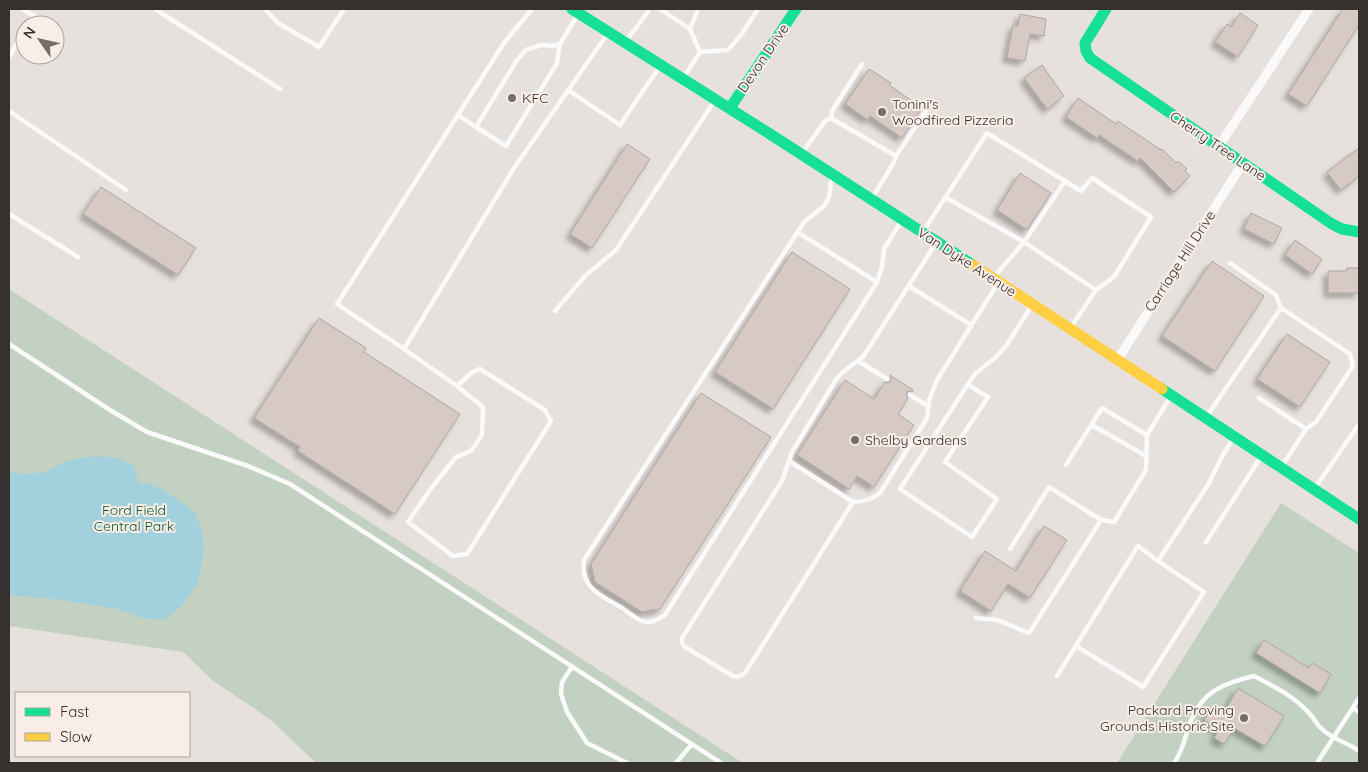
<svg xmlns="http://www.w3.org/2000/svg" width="1368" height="772" font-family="Quicksand,sans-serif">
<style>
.green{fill:#c2d1c2}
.water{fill:#a2d0dc}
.building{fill:#d7cac4;stroke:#aba6a4;filter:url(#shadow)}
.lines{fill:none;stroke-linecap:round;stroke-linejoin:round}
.lane{stroke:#fbfafa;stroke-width:4.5}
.street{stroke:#fbfafa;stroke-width:9}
.fast{stroke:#16e098;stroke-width:11}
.slow{stroke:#ffcf43;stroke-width:11}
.poi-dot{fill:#746f6c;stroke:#f8ede7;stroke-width:2}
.labels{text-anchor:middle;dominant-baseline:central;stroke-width:4;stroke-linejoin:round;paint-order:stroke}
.street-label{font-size:14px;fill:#36312f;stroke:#f8ede7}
.poi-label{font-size:14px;fill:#36312f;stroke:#f8ede7;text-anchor:start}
.park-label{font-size:14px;fill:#06582b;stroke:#f8ede7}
</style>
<defs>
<filter id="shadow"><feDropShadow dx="-4.5" dy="4.5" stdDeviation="2.5" flood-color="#0004"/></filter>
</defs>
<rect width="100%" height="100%" fill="#e7e1de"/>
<g class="green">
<path d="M9,289l734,474h-427l-45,-43 -59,-40 -29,-28 -174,-26z"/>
<path d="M1281,503l78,50v210h-242z"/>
</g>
<path class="water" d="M100,456l20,3 14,7 5,18 9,-1 14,6 17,11 16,13 7,18 2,20 -7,34 -16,22 -17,13 -21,-2 -25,-9 -64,-10 -45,-4v-123l18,2 19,-2 16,-9 19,-5z"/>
<g class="building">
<path d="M1343,9h16v16l-52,81 -19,-12z"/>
<path d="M1240,13l18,12 -20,32 -23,-15 12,-18 4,3z"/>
<path d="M1020,14l26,5 -2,17 -14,-2 -5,27 -18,-3 6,-33 5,1z"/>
<path d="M1042,65l22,31 -17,13 -23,-31z"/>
<path d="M869,69l22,14 -2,2 33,23 -20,30 -32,-22 -2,4 -23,-16z"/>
<path d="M1078,98l38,26 2,-3 43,29 1,-1 14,14 2,-2 9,8 -2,2 5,5 -16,16 -34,-34 -2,3 -39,-26 -2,3 -31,-21z"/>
<path d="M627,144l23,15 -58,89 -22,-14z"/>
<path d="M1359,148v28l-18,14 -14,-18z"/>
<path d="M1020,173l31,20 -24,37 -30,-20z"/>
<path d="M101,187l95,61 -18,27 -95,-61z"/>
<path d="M1251,213l31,15 -8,16 -30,-15z"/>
<path d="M1295,240l27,19 -10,15 -27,-19z"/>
<path d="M792,252l58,37 -77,120 -58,-37z"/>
<path d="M1212,261l52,35 -49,75 -53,-35z"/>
<path d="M1347,268h12v25h-31v-22h19z"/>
<path d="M319,318l47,30 -2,4 96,62 -65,100 -97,-63 2,-4 -46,-29z"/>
<path d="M1287,334l43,28 -30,45 -43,-28z"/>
<path d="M890,375l23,15 -1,2 -2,-1 -3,1 -1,3 2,3 -10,16 16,11 -40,62 -17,-11 -8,13 -52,-34 48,-75 29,19 11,-17 2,1 3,-1 1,-3z"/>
<path d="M701,393l70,44 -111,172 -18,3 -47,-30 -4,-18z"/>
<path d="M1044,526l23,14 -37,58 -22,-14 -17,27 -31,-20 25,-40 31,20z"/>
<path d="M1264,640l45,28 3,-5 19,11 -11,19 -64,-40z"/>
<path d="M1238,688l46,28 -19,30 -31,-18 -10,16 -10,-6 5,-8 -15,-10 8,-12 11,6z"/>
</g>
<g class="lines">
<g class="lane">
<path d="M22,9l12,7 -6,9"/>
<path d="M155,9l125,80"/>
<path d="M265,9l13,14 41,24 25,-38"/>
<path d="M532,9l-28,34 -167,261 67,45 110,-181 94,-135"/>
<path d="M660,9l30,20"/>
<path d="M698,9l-8,20 10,23"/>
<path d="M626,41l24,-32"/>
<path d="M560,44l-6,2 -13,-1 -15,5 -9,10 -41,67 30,19 51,-83 3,-19 18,-30"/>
<path d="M9,57l16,-27"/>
<path d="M684,77l16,-25 28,-2 13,-15 17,-26"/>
<path d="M568,90l52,35 40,-59"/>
<path d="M9,111l117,79"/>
<path d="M458,115l18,12"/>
<path d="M831,118l1,-7 30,-47"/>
<path d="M802,153l23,-32 6,-3 65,38 -3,8 -21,34"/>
<path d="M896,156l30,-45"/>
<path d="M832,176l-3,21 -5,9 -20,16 -220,338c-4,29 18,36 38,48 6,4 14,11 20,13 8,3 16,-2 23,-6l212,-333 5,-15 2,-18 18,-29"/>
<path d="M945,197l79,45 41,-61"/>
<path d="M9,214l69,43"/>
<path d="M797,232l80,50"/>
<path d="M923,232l64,-99 94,58 11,-13 59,39 -37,60 -18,13"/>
<path d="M936,243l-73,114 -19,14 -7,7 -45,74 -10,29 -100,157v5l3,4 48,29 5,1 7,-4 108,-171c11,0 18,-3 27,-9l47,-75 2,-17 8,-21 61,-97"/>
<path d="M1230,263l46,32 5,13"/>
<path d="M994,277l30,-35 72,48 -25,37"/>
<path d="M909,286l62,39"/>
<path d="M555,311l30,-35 31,-26 99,-150"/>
<path d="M9,344l101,66 37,22 101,34 42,18 431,279"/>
<path d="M404,349l53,37 14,-13 9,-4 65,41 6,11 -84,133 -14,2 -45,-34 22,-32 26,-33 15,-6 11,-16 1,-28 -26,-21"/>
<path d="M858,361l29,18"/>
<path d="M968,385l20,12 -43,65 52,37 -25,38 -72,-48 66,-102 9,-13 21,-17 12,-14 24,-38"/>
<path d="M910,395l18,11"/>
<path d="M1259,398l47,31"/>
<path d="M1207,416l74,-108 69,46 3,12 -37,56 -10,7 -24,37"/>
<path d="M1092,425l54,31"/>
<path d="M789,461l64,41"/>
<path d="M1066,465l36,-57 45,27"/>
<path d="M1315,488l44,-64"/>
<path d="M1206,542l56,-87"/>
<path d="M1010,549l39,-62 52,33"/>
<path d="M976,618l21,2 32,13 72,-113 13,2 32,-52 1,-35 24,-39"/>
<path d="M1076,646l67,41 61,-95 -46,-31"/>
<path d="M572,667l-10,15 -1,12 6,18 20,31 40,20"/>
<path d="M1057,676l81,-130 20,15 51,-78 14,-28 11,-18"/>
<path d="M1353,708l6,4"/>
<path d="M676,763l16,-19"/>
<path d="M1174,763c9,-12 11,-26 16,-40 12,-32 34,-40 64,-47 19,10 38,19 53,35 6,5 9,13 15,18 10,10 26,14 37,22"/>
<path d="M1317,763l42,-65"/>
</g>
<g class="street">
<path d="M1219,146l90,-137"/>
<path d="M1118,359l125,-196"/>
</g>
<g class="fast">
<path d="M572,9l198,125 203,131"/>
<path d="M1106,9l-21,34 1,8 4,7 242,166 10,5 17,3"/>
<path d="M730,108l66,-99"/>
<path d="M1162,389l197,130"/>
</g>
<path class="slow" d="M973,265l189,124"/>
</g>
<g class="poi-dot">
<circle cx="512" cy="98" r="5"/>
<circle cx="882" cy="112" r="5"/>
<circle cx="855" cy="440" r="5"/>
<circle cx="1244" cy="718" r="5"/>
</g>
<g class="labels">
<g class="street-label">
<text transform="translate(763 58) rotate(-56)">Devon Drive</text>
<text transform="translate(1218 146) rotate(34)">Cherry Tree Lane</text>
<text transform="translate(1180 261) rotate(-57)">Carriage Hill Drive</text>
<text transform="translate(967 262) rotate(33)">Van Dyke Avenue</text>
</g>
<g class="poi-label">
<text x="522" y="98">KFC</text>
<text x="892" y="104">Tonini's<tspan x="892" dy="16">Woodfired Pizzeria</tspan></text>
<text x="865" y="440">Shelby Gardens</text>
<text x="1234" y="710" text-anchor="end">Packard Proving<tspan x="1234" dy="16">Grounds Historic Site</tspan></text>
</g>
<g class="park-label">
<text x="134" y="510">Ford Field<tspan x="134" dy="16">Central Park</tspan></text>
</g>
</g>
<rect width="1368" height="772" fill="none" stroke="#36312f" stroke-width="20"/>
<rect x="15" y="692" width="175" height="65" fill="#f8ede7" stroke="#aaa29d"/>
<rect x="25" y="708" width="25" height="8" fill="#16e098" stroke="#aaa29d"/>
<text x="60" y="717" font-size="15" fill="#36312f">Fast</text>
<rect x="25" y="733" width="25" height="8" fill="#ffcf43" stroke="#aaa29d"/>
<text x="60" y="742" font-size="15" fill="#36312f">Slow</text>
<g transform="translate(40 40) rotate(304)"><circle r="24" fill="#f8ede7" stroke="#aaa29d"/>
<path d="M0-4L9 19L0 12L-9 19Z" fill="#746f6c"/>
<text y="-8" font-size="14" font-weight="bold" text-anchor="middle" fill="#36312f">N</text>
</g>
</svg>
